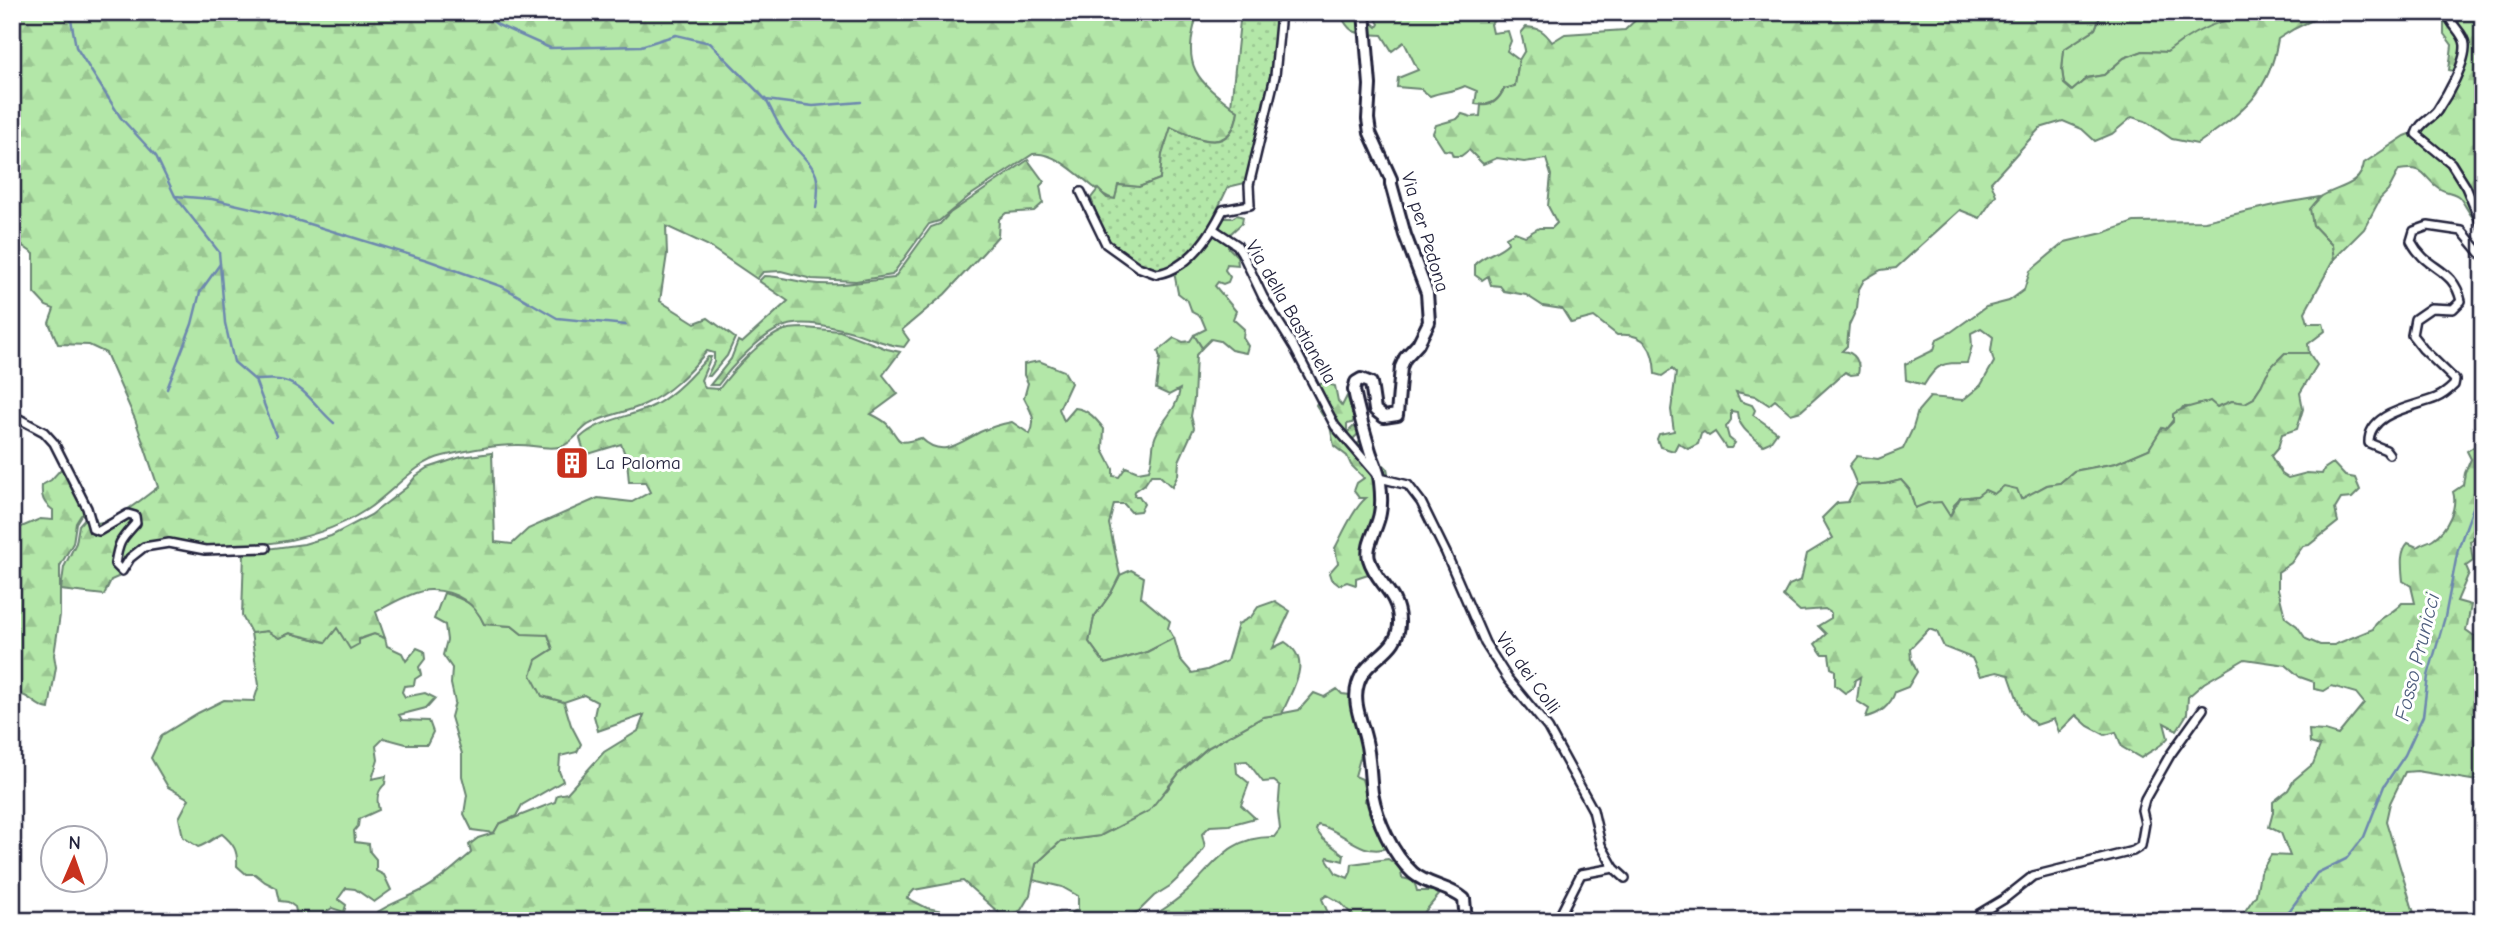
<svg xmlns="http://www.w3.org/2000/svg" width="2495" height="933" font-family="'Comic Neue',sans-serif">
<style>
.grass{fill:#b3e7a8;stroke:#6a8472;stroke-width:2}
.forest{fill:url(#forest-firs);stroke:#6a8472;stroke-width:2}
.garden{fill:url(#garden-dots);stroke:#6a8472;stroke-width:2}
.lines{fill:none;stroke-linecap:round;stroke-linejoin:round}
.stream{stroke:#6d88ae;stroke-width:2.5}
.street-casing{stroke:#22223b;stroke-width:12}
.secondary-casing{stroke:#22223b;stroke-width:16}
.street{stroke:#fff;stroke-width:7}
.secondary{stroke:#fff;stroke-width:10}
.labels{text-anchor:middle;dominant-baseline:central;stroke-width:6;stroke-linejoin:round;paint-order:stroke}
.street-label{font-size:19px;fill:#22223b;stroke:#fff}
.poi-label{font-size:19px;fill:#22223b;stroke:#fff;text-anchor:start}
.water-label{font-size:21px;font-style:italic;fill:#4e5e7e;stroke:#fff}
</style>
<defs>
<pattern id="forest-firs" width="22" height="20" patternUnits="userSpaceOnUse" patternTransform="scale(1.75)"><rect width="22" height="20" fill="#b3e7a8"/><path d="M5 1l3.5 6h-7zM16 11l3.5 6h-7z" fill="#9ac692"/></pattern>
<pattern id="garden-dots" width="8" height="8" patternUnits="userSpaceOnUse" patternTransform="scale(1.75)"><rect width="8" height="8" fill="#b3e7a8"/><path d="M2 2h.1M6 6h.1" fill="none" stroke="#9ac692" stroke-width="1.8" stroke-linecap="round"/></pattern>
</defs>
<rect width="100%" height="100%" fill="#fff"/>
<filter id="ink" filterUnits="userSpaceOnUse"><feTurbulence type="fractalNoise" baseFrequency=".0143" numOctaves="2"/><feDisplacementMap in="SourceGraphic" scale="14" xChannelSelector="R" yChannelSelector="G"/><feConvolveMatrix kernelMatrix="1 2 1 2 8 2 1 2 1" color-interpolation-filters="sRGB"/></filter>
<g filter="url(#ink)">
<g class="grass">
<path d="M1339,12h20l18,15 2,-3 -7,-12h129l-10,12 2,9 15,-2 3,10 -4,10 12,9 -4,26 -11,3c-7,14 -15,17 -29,15l2,-13 -12,-5c-11,6 -23,5 -35,10l-9,-7 -24,-2 1,-9 20,-8 -14,-28 -12,9 -10,-16c-28,-2 -31,1 -43,-23z"/>
<path d="M2102,12h191l-3,4 -24,-2 -99,38 -24,-1 -19,7 -20,17 -17,3 -15,13 -8,-7 -2,-14 2,-21 31,-20z"/>
<path d="M2320,197l-9,12 2,16 19,20 2,14 -29,53 3,11h15l2,8 -17,13 1,9h-24c-10,10 -17,16 -22,29 -2,6 -7,9 -9,16l-9,5 -13,-2 -15,6h-34l-17,22h-4l-13,20 -33,14 -42,8 -14,12 -13,2 -26,15 -27,-6 -33,4 -7,7 -4,12 -22,-14 -13,6 -6,-20 -8,-9 -16,4 -28,1 -8,-19 8,-10 21,3 25,-10 10,-21 5,-17 12,-14 33,3 18,-15 13,-23 -3,-11 2,-14 -12,-9 -10,5 1,13 -5,17c-25,0 -30,0 -43,22l-18,-5 -1,-16 29,-14 3,-11 14,-7 35,-25 23,-6 15,-11 6,-19 35,-29 38,-9 31,-11 71,-1 74,-17z"/>
<path d="M1237,215l6,2 -1,6 -13,12 -1,12 9,9 1,9 -11,-1 -2,6 5,7 -2,5 -5,2 -5,-2 -3,4 21,25 -3,8 11,10 -1,9 5,8 -2,7 -15,-3 -11,-9 -9,-2 -9,9 -8,-13 12,-6 -5,-12 -9,-5 -4,-11 -10,-8 -4,-21c20,-16 36,-31 49,-54h9z"/>
<path d="M1131,570l13,7 -3,20 29,24 -2,7 6,10 -27,14 -42,12 -16,-22 5,-25 17,-24 9,-18z"/>
<path d="M444,593c20,6 32,11 40,31l28,2 10,8h26l5,15 -17,11 6,36 22,6 7,23 10,19 -4,8 -17,4 -1,15 4,10 -41,24 -6,11 -17,8 -5,9 -22,-3 -8,-16 3,-19 -5,-19v-22l-11,-37 4,-15 -4,-18 1,-16 -9,-13 4,-15 -2,-15 -11,-6z"/>
<path d="M337,627l22,13 15,-6 11,4 2,8 15,7 4,8 11,-13 7,3 1,8 -6,8 2,8 -6,4 -1,6 -10,1 -2,6 3,5 20,-4 10,5 -9,10 -27,7 3,5 27,1 4,11 -6,12h-21l-22,-6 -8,8 2,14 -6,19 14,-3 -1,8c-8,7 -9,15 -6,26l-20,9 -1,7 -4,5 1,11 14,2 1,8 6,7v12l8,4 7,15 -17,12 -19,-13 -9,-1 -8,11 8,6 -2,7 -12,-4 -9,6 -4,7 -21,-1 -3,-13 -7,-5 -8,-1 -3,-13 -12,-6 -10,-8h-9l-9,-8c1,-15 -3,-22 -15,-32 -10,4 -14,10 -24,13l-15,-10 -4,-19 10,-19 -21,-12 -17,-29 11,-23 36,-22 26,-13 30,1 5,-16 -8,-52 16,-2 12,7 11,-5 35,9z"/>
<path d="M1337,689l5,5 8,1 14,49 -9,32 7,3 4,16 -1,6 5,4 -1,7 6,15 4,2 2,8 6,6v5c-27,9 -45,-19 -69,-23l-2,5 7,9 21,16 -1,6 -15,-4 -1,2 9,14 12,5 3,-6 1,-8 36,-5 12,8 2,11c10,2 13,3 15,13h18l4,4 -22,26h-59l-17,-18 -14,-8 -5,4 6,14 10,8h-194c17,-9 31,-19 45,-32 28,-27 41,-53 85,-52l6,-8 -2,-17 2,-26 -6,-5 -11,1 -16,-21 -11,1 1,11 12,10 -8,22 14,13 -26,7 -19,1 -8,8 3,13 -12,17 -23,22 -16,10 -15,15 -17,8 -79,2 3,-8 19,2 13,-5v-14l-16,-9 -29,-7 3,-16 25,-23 39,-5 67,-46 12,-17 29,-25 55,-31 36,-7 15,-17 10,4z"/>
</g>
<g class="forest">
<path d="M12,12h1186c-17,56 -3,67 40,99 -6,44 -38,29 -67,17l-9,27 -2,24 -21,8 -20,-2 -4,14c-20,-2 -52,-49 -82,-45l-65,43 -29,24 -10,3 -37,51 -36,6 -44,-2 -31,-8 -18,1 -6,7 -50,-34 -41,-19 1,28 -7,47 35,22 13,-5 27,20 -8,18 -17,20h-3l7,-14v-9l-7,-2c-19,23 -37,42 -64,54 -18,8 -39,10 -55,20 -10,7 -17,20 -29,22 -14,3 -29,-3 -43,-2 -21,0 -52,6 -73,11 -28,6 -52,38 -77,54 -66,43 -147,38 -222,35l-22,23 -6,-4 2,-13 20,-28 -11,-11 -29,17 -4,-1 -5,-15 -8,2 -5,8 -3,20 -13,23v49l-6,40 2,12 -7,42c-13,-1 -19,-15 -32,-15l-1,24 -4,5v-192l28,-12 13,1v-10c-10,-7 -12,-13 -11,-25l9,-5 10,-11 18,13 18,41c17,-1 47,-25 61,-36l-23,-68 -29,-66 -17,-8 -31,-1 -9,-21 5,-14 -8,-3 -12,-13v-39l-17,-12 -5,-1z"/>
<path d="M1644,12h458l-7,17 -31,20 -2,21 2,14 8,7 15,-13 17,-3 20,-17 19,-7 24,1c39,-31 73,-40 123,-36l3,-4h36l-35,17 -16,10c-9,57 -37,74 -81,105l-25,-5 -27,-18 -13,-4 -20,17 -17,7 -13,-12 -19,-8 -23,7 -49,54 5,13 -16,23 -20,-8 -64,58 -15,2 -17,10 -5,9 -2,19 -8,17 -2,21 -5,5c13,1 19,11 16,23l-7,1 -6,-3 -44,39 -10,3 -16,-14 -6,5 -14,-9 -19,-4 4,9 12,4 3,5 -2,5 24,17 -7,10 -7,3c-11,-9 -25,-17 -26,-33l-6,-1v9l-5,7 3,11 6,5 -4,5h-5l-11,-16 -6,4 -5,-4 -3,2 -3,10 -10,5 -10,-6 -4,8 -14,-4 -3,-8 2,-5 15,-3 -3,-21 5,-37 -4,-4 -10,7 -7,-2c-1,-26 -10,-42 -38,-39l-23,-18 -23,6 -9,-14 -19,-3 -17,-11 -22,-4 -4,-5 -9,-1 -3,-9 -6,4 -7,-5v-11c10,-10 23,-11 33,-21l-2,-6 9,-5 10,4 14,-8h13l5,-5 -9,-17 3,-31 -5,-16 -22,3 -27,-4 -14,6 -14,-14 -8,6h-8l-2,-5 -7,-1 -11,-17 3,-8 21,-6 5,-5 10,3 8,-1 1,-11c11,2 19,-7 23,-16l11,-3 4,-26 6,-10 -4,-17 5,-6c14,1 18,4 26,15l13,-8 60,-4z"/>
<path d="M2444,12h8l2,10 5,4v-9l4,-5h20v215c-12,-8 -15,-18 -23,-29 -4,-6 -13,-5 -20,-9 -18,-11 -12,-24 -41,-19l-11,21 -8,8 -16,30 -30,30 -2,-14 -19,-20 -3,-16c4,-5 8,-10 12,-13 17,-10 39,-10 42,-33l41,-27 21,-8 16,-15 20,-40 -13,-3 3,-25 -8,-11z"/>
<path d="M1028,160l16,22 -4,4 3,17 -9,8 -28,2 -7,6 -1,17 -14,16 -39,42 -43,36 7,10 -5,7c-23,-2 -41,-14 -63,-18 -16,-4 -43,-9 -59,-2 -22,9 -50,39 -64,58h-8l21,-26 7,-18 4,2 46,-42 -29,-20 5,-5c16,0 30,5 45,7 30,4 56,-2 85,-5l37,-51 9,-3 10,-11z"/>
<path d="M805,328l35,3 47,18 13,3 -17,23 15,19 -27,20c6,3 12,6 16,10 15,17 7,22 34,14 21,21 38,5 59,-6 11,-5 21,-8 32,-10l18,12c7,-14 1,-23 -6,-36l4,-15 -4,-8v-11l15,-3 25,10 7,12 -12,26 5,12 11,-13c13,1 21,11 29,21l-1,21 10,19v7l6,1 7,-10 12,5 11,-2c4,-11 3,-19 5,-29 4,-19 23,-28 26,-52l-11,6 -13,-6 4,-31 -2,-7 16,-13 9,4 7,-1 4,-6 8,13 -6,7 -2,44 -3,17 3,12 -15,33 -1,14 -6,12 -13,-12h-8l-6,9 -10,7 -1,5h5l5,8 -4,7 -9,1 -7,-8h-10l-5,20 11,51 -9,18 -17,24 -5,25 16,22 42,-12 27,-14 6,21 12,14 15,-3 20,-9 11,-37 13,-7 7,-10 17,-6 15,10 -17,37 12,-6c29,19 7,46 -3,72l-19,3 -56,31 -28,25 -30,38 -49,25 -39,5 -25,23 -6,31 -9,15 -15,9 -43,-38 -49,9 -7,8 20,10 31,6 9,7h-603c18,-14 38,-21 59,-31 17,-9 33,-24 48,-37l-2,-8 9,-7 16,-5 5,-9 56,-22 2,-7 10,-2 37,-41 34,-21 6,-16 -46,16 -4,-15 3,-14 -13,-7 -20,7 -22,-6 -11,-21 5,-15 17,-11 -5,-14 -26,-1 -10,-8 -28,-2c-9,-21 -28,-33 -52,-34 -15,-1 -42,14 -56,22l9,26 -11,-4 -15,5v5l-9,5 -13,-21 -11,14 -36,-9 -11,5 -12,-7 -16,2 -9,-17 2,-64 60,-8 27,-8 40,-21 36,-28 9,-11 12,-8 33,-11 31,-4 3,89 17,2 16,-15 70,-31 34,4 18,-10 -5,-10h-16l-2,-22 -6,-16 -36,11 -5,-17c21,-20 51,-20 75,-33 21,-12 37,-30 53,-48h3l-10,23 4,8 14,1c15,-20 40,-48 63,-58 6,-3 16,-3 23,-3z"/>
<path d="M2285,353h24l8,12 -17,28 3,16 -6,20 -15,5 -4,14 -7,8 11,18 6,4 19,-5 15,1 2,-5 9,-6 12,13 10,2 5,12 -8,8 -11,1 -6,10 3,13 -29,23 -6,1 -12,17 -13,9v17l7,28 12,9 9,13 14,6h14l39,-16c5,-12 20,-15 29,-26h13l-4,-17 -8,-5c-1,-12 -4,-29 5,-38l9,4c6,-5 10,-4 16,-8 14,-9 25,-32 20,-47l10,-7 2,-12 6,-14 -4,-8 16,-10v93l-13,7 3,20 -7,5 3,7 -12,28 14,4 -5,26 7,5h10v138l-6,7 -60,-10 -12,1 -15,31 -4,18 28,92 14,8h-190l18,-26 4,-22 11,-18 19,1 -9,-23 -12,-6 4,-15v-10l15,-12 6,-10 19,-16 7,-18 -10,-3 -1,-13 16,1 13,4 26,-32 -8,-10 -24,-7 -8,5 -10,-2v-7l-14,-5 -14,-12 -41,-6 -41,24 -16,14 -1,17 -10,16 -13,-7 4,15c-8,10 -17,12 -27,20l-19,-11 -6,-15 -11,3 -17,-9 -12,-11 -17,17 -5,-13 -18,6 -14,-13 -13,-37 -12,-3 -17,4 -8,-18 -28,-11 -7,-15 -8,-3 -19,20 1,10 6,13 -9,15 -13,5c-4,13 -16,23 -29,25l3,-8 -12,-8 3,-24 -5,3 -2,8 -8,5 -10,-8v-15l-4,-2 -2,-14h-7l-7,-10 11,-10 -8,-8 13,-8v-5l-6,-4 -25,2 -17,-15 6,-11 12,-5 6,-26 26,-16 -11,-20 15,-15 11,-1 9,-17 28,-1 16,-4 8,9 6,19 13,-5 13,-1 9,14 10,-18 17,-2 8,-6 9,4 10,-8 13,3 4,10 26,-14 13,-2 14,-12 42,-8 33,-14 13,-21 4,1 7,-7v-8c12,-8 23,-8 37,-13l7,6 15,-6 13,2 9,-5c2,-7 7,-10 9,-16 6,-15 11,-18 22,-29z"/>
<path d="M1322,383l13,3 3,15 4,5 5,-10 8,22 -3,5 -5,1v6l1,2 5,-5 7,1v4l-7,7 3,6 7,-6 3,9 -2,2 3,4 -2,2h-6l16,11 9,-2 3,3 2,10 -15,14 2,6 -3,49 2,6 -9,5 2,16 -12,4v7l-9,-3 -8,3 -8,-6 -2,-6 9,-10 -3,-15c8,-15 19,-40 31,-50h-7l-5,-7 3,-8 7,-5 -13,-13 -4,-9 -13,-10 -5,-25 5,-5 -1,-3 -4,-2 -6,5 -7,-11 4,-8 -2,-11z"/>
<path d="M87,516l5,14 36,-14 5,1 2,5c-5,6 -14,12 -17,18 -6,13 3,24 0,37l-7,3 -7,15 -43,-5 3,-23 12,-24 3,-18z"/>
</g>
<path class="garden" d="M1241,12h38l1,9 -6,22 -6,49 -23,91 -17,4 -23,48 -12,14 -30,21 -6,1 -10,-2 -33,-21 -9,-10 -14,-40 7,-9 9,9 8,1 3,-14 21,2 21,-8 2,-24 9,-28c28,13 61,29 67,-16l-7,-5z"/>
<g class="lines">
<g class="stream">
<path d="M67,12l3,2 6,33 45,71 35,38 19,40 37,3 61,14 154,47 76,27 54,31 69,7"/>
<path d="M480,12l18,13 52,23 91,-2 35,-11 34,8 56,57 47,6 48,-4"/>
<path d="M766,100c7,12 13,28 22,39 23,29 35,28 28,69"/>
<path d="M175,196l44,56 6,71 9,39 21,18 21,56"/>
<path d="M256,380c9,0 20,-2 28,1 22,6 33,28 50,42"/>
<path d="M167,389l25,-65 8,-32 20,-28"/>
<path d="M2278,921l12,-11 27,-37 29,-14 18,-22 20,-51 21,-31 18,-39 5,-40 17,-59 13,-68 25,-68"/>
</g>
<defs>
<g id="street">
<path d="M2448,12c1,13 16,20 17,33 1,18 -18,51 -28,66 -7,9 -17,11 -21,23l35,29 15,24 17,41"/>
<path d="M1081,192l25,52 32,23 19,7c31,-5 53,-38 66,-64l27,-5 -1,-20 26,-109 6,-64"/>
<path d="M1213,229l24,16 5,8 21,44 31,50 41,79 45,52 28,7 13,17 25,51 39,90 23,36 40,49 45,82 8,35 13,23 11,10"/>
<path d="M12,415l32,17 10,11 33,65 6,21 6,2 29,-17 7,2 1,7c-15,17 -17,17 -21,41l7,7 8,-13 14,-11 25,-4 36,7 61,-2"/>
<path d="M2389,454l-3,-4 -17,-7c-1,-31 45,-36 67,-45 7,-3 13,-8 18,-13l1,-5 -32,-31 -11,-14 3,-16 16,-11 22,1 8,-8c-8,-35 -34,-29 -50,-60l3,-10 14,-5 34,5 21,25"/>
<path d="M1557,921l24,-47 33,-6"/>
<path d="M1977,921l2,-7 25,-15 29,-23 100,-25 8,-5 4,-23 -3,-13 3,-11 25,-44 33,-46"/>
</g>
<path id="secondary" d="M1364,12l6,73 -2,34 2,14 21,46v5l14,51 22,58 1,14 1,15 -11,22 -13,14 -4,9 -4,48 -13,2 -9,-7 -4,-27 -10,-4 -5,3 -2,8c4,21 10,41 16,61 3,10 9,20 10,31 1,9 2,22 0,31 -2,15 -15,32 -11,46 7,24 29,33 30,61 2,33 -33,36 -41,64 -6,19 4,38 8,57 4,17 4,35 6,52 5,27 20,61 41,80 15,13 36,13 51,26l2,22"/>
</defs>
<use href="#street" class="street-casing"/>
<use href="#secondary" class="secondary-casing"/>
<use href="#street" class="street"/>
<use href="#secondary" class="secondary"/>
</g>
</g>
<defs>
<symbol id="building-square" viewBox="-11 -11 22 22"><rect x="-9" y="-9" width="18" height="18" rx="4" fill="#c8321e" stroke="#fff"/><path d="M-4-6H4V6H1V3H-1V6H-4ZM-2.5-4.3h1.7v1.8h-1.7ZM.8-4.3h1.7v1.8H.8ZM-2.5-1h1.7V.8h-1.7ZM.8-1h1.7V.8H.8Z" fill="#fff"/></symbol>
</defs>
<g fill-rule="evenodd">
<use href="#building-square" x="553" y="444" width="38" height="38"/>
</g>
<g class="labels">
<g class="street-label">
<text transform="translate(1425 232) rotate(73)">Via per Pedona</text>
<text transform="translate(1291 312) rotate(60)">Via della Bastianella</text>
<text transform="translate(1528 673) rotate(54)">Via dei Colli</text>
</g>
<g class="poi-label">
<text x="596" y="463">La Paloma</text>
</g>
<g class="water-label">
<text transform="translate(2417 657) rotate(-76)">Fosso Prunicci</text>
</g>
</g>
<rect width="2495" height="933" fill="none" stroke="#fff" stroke-width="42"/>
<rect x="21" y="21" width="2453" height="891" fill="none" stroke="#22223b" stroke-width="2.5" filter="url(#ink)"/>
<g transform="translate(74 859) rotate(2)"><circle r="33" fill="#ffffff" stroke="#a7a7b1" stroke-width="2"/>
<path d="M0-5L12 26L0 18L-12 26Z" fill="#c8321e"/>
<text y="-10" font-size="19" font-weight="bold" text-anchor="middle" fill="#22223b">N</text>
</g>
</svg>
